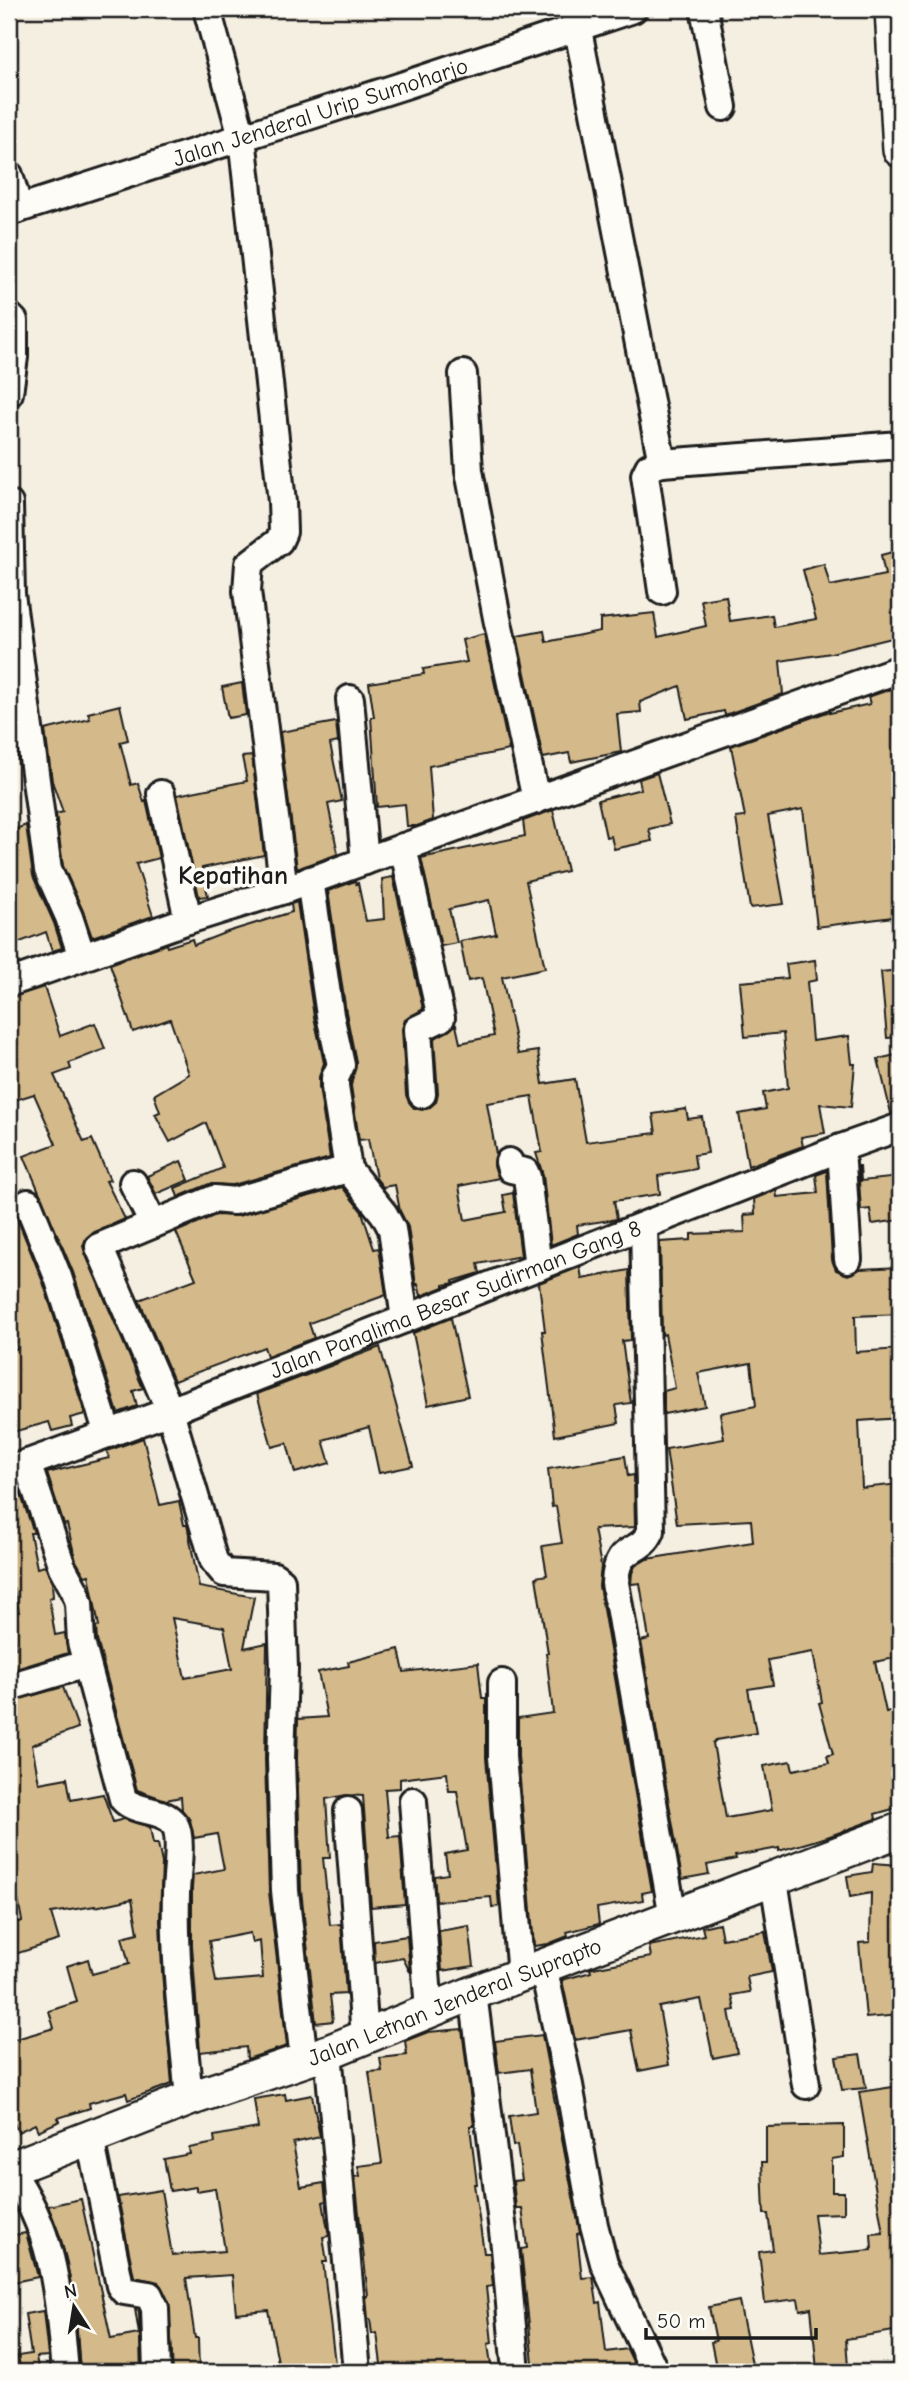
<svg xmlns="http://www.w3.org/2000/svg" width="909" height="2381" font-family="'Comic Neue',sans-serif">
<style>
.building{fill:#d4ba8a;stroke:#1c1c1c;stroke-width:2;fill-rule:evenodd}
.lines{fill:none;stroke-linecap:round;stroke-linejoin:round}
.minor-casing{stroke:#1c1c1c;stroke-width:32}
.major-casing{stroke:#1c1c1c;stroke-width:38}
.minor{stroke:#fdfcf7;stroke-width:26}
.major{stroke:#fdfcf7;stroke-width:33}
.labels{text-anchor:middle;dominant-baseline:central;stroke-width:7;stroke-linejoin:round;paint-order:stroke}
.street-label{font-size:23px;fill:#1c1c1c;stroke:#fdfcf7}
.quarter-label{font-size:26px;font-weight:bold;fill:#1c1c1c;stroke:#fdfcf7}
</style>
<rect width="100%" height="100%" fill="#f5efe1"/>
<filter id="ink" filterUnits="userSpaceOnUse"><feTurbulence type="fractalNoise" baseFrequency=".0143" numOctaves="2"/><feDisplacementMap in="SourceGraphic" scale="14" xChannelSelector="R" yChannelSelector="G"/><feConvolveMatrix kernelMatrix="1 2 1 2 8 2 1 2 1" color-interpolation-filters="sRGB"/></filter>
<g filter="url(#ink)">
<g class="building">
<path d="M900,550v86l-69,17 -51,8 3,33 -58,21 -1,-4 -37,8 -7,-33 -40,16 1,10 -24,2 4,38 -50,10 -2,-9 -26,5 -26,-122 27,-5 2,11 54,-11v-12l54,-6 4,24 48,-11 -5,-26 25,-4 4,25 42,-6 2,12 42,-8 -13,-49 21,-6 6,22 55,-11 -4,-20z"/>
<path d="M484,634l25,116 -80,16 4,54 -16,6h-10l-2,-22 -28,3 -6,-90h3l-5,-34 55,-9 -1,-5 44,-7 -5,-22z"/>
<path d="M242,683l4,32 -18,3 -6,-31z"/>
<path d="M900,686v230l-83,11 -14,-118 -35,7 16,88 -34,4 -14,-90 9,-1 -14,-71 99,-35v2l40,-9 -2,-7z"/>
<path d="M120,705l8,35 -8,2 11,43 7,-2 6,19 2,-1 13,57 -23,6 17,52 -61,21 -9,-26 -20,-45 -7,-52 7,-2 -11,-31 -7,-51 45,-11 -2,-6z"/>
<path d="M336,722l2,20 -8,2 12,57 -14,3 10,50 -41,15 -17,-137z"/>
<path d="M252,756l12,99 -62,13 6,28 -9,1 -22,-102 70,-14 -5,-24z"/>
<path d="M657,773l13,51 -21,5 3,12 -38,8 -3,-13 -5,1 -8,-37 43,-11 -2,-10z"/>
<path d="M553,810l14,61 -41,10 19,87 -43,9 16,77 20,-3 5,33 32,-5 11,63 70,-9 -3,-19 33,-5 2,10 14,-2 6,36 -14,2 2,14 -38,7 2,18 -46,7 3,18 -40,6 1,9 -27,11 -8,-70 -7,-22 6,-1 -10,-56 -45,7 9,51 -2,12 5,12 -40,8 6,34 41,-8 -3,-17 10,-2 8,63 -43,8 2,9 -27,8 1,2 -10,2v2l-23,9 -3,-12 -2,1 -8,-58 -8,-16 -5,-26 -12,2 -7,-9 -8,-39 -9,1 -8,-54 5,-24 -10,-50 -18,-121 27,-10 1,3 2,-1 8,38 18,-2 -2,-40 11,-2 30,132 -18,11 -3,9 4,66 3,7 5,6 8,2 8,-3 6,-5 2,-9 -4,-54 22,-14 4,18 34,-7 -12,-58 -14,3 -8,-40 36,-7 -7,-34 -40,9 8,34 -16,3 -20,-88 104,-22 -2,-15z"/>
<path d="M26,825l7,51 21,47 8,25 -10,3 -6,-19 -34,13 7,18 -10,3v-134z"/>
<path d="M297,902l17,115 10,46 -5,14v10l11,71 -97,27 -24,-1 -31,13 -3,-9 48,-20 -17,-45 -36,19 -15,-28 5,-2 -6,-17 35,-21 -19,-55 -37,13 -23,-68 56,-20 1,3 25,-8 2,6 33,-13 65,-20 -1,-8z"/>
<path d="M815,960l2,20 -10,2 5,59 37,-5 3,28h3l-4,43 -31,-3 5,29 -24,4 2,9 -55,20 -9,-52 27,-5 -3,-16 25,-5 -5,-55 -38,4 -5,-55 48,-4 -2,-14z"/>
<path d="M900,970v67l-13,1 -6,-66z"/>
<path d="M44,987l16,49 35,-13 10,26 -36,14 2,6 -17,6 30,67 8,-3 18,41 -4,1 19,38 -33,14 -6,5 -3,8 2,7 58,135 -10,3 4,15 -19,7 -45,-141 -49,-116 32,-12 -22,-50 -25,8v-104z"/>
<path d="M900,1054v58l-9,1 -13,-54z"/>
<path d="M181,1161l8,19 -33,14 -9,-18z"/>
<path d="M858,1166h2l1,15 39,-4v43l-28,4 -2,-15 -9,1z"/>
<path d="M827,1171l5,89 4,10 12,5 12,-6 40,-2v47l-45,2 1,36 44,-3v69l-41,3 3,67 38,-4v173l-25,5 11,50 14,-3v98l-25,7 1,5 -49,18 -48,14v-3l-44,8 1,3 -29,6 2,9 -27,5 -41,-238 8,-2 -9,-56 -9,1 1,-11 3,-7 12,-7 106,-17 -2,-22 -74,4 -11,-75 58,-10 -4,-26 36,-7 -5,-43 -53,10 7,33 -41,8v-23l11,-3 -10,-54 -3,1 -2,-93 31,-2v-6l54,-2 -1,-17 11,-1 -1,-15 22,-9 1,7 41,-4 -2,-18zM813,1652l9,50 -3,1 14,51 -6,2 2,7 -36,7 -2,-9 -27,5 8,44 -46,8 -13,-75 3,-3 40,-7 -8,-44 25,-4 -5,-25z"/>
<path d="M342,1187l20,25 12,37 5,-1 7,47 -77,28 5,15 -47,18 -3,-9 -90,34 -35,-81 57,-21 -20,-47 40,-17 22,1z"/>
<path d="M17,1218l26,64 42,132 -15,4 2,8 -20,5 -3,-9 -40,11v-83l8,-1 -8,-29v-99z"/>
<path d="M580,1267l2,12 47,-9 2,70 -9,1 9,62 -15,2 3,18 -64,13 -13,-105h3l-6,-48z"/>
<path d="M451,1318l17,78 -40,9 -15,-72z"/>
<path d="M380,1347l33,119 -34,7 -10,-46 -46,13 7,23 -35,10 -8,-30 -15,4 -15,-53z"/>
<path d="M143,1438l17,67 19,-4 5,24h3l1,4 11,58 55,10 -10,51 23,-5 -2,116 4,133 18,154 -40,13 -1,-12 -46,5 -8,-107v-57l1,-13 31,-6 -7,-35 -23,4 -4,-18 -8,-10 -1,-13 -15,3 -29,-10 -40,-150 -1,-13 3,-1 -10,-51 -4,1 -9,-15 -9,-37 -3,1 -17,-52 62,-15 -2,-7zM172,1618l52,9 8,42 -47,9zM250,1933l2,10 8,-2 3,37 -47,4 -7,-41z"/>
<path d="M625,1456l3,20 6,-1 1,52 -41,2 7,37 -2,20 53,305 -10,2 1,7 -46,8 2,16 -32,8 1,4 -20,8 -14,2 -16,-190v-38l35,-5 -7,-60h2l-12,-76 11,-2 -5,-29 20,-3 -6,-37 -4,1 -4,-38z"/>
<path d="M17,1484l17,49h-4l7,35 8,-2 7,16 1,15 -4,1 6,37 10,-2 3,20 -59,18v-21l7,-2 -6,-34 9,-2 -5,-23h-4l-1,-7v-9h2l-2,-13v-75z"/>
<path d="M399,1649l5,23 74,-9 4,35h4v60l13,148 -7,1 -1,-10 -55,4 -2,-25 14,-2 -3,-20 22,-4 -10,-59h-8l-2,-18 -47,6v9l-15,1 4,48 11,-1 5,68 -34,3 -8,-111 -17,-1 -20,4 4,59h-7l7,67 11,-1 5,70 -16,1 3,26 -17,2 -15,-133 -4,-131 1,-40 29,-2 -9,-45 31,-6 -1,-4z"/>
<path d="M63,1687l15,41 -46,17 7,38 28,-5 4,22 32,-6 10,28 11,-3 26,8 3,17h5l4,19 -2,56 2,53 10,112 -44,16 -2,-7 -37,10 1,5 -32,10 2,3 -22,10 -3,-7 -17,8 -9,-19v-72l45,-13 -5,-17 28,-9 -10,-36 21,-7 4,15 37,-10 -7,-27 16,-4 -6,-34 -37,8v-1l-44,7 8,27 -50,16v-31l13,-4 -13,-72v-147z"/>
<path d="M873,1863l27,2v150l-34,3 -7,-75 11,-1 1,-49 -21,4 -3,-21 25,-4z"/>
<path d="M719,1923l3,16 43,-8 7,41 -25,5 3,15 -18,3 3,15 -6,1 8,42 -24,5 -12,-59 -42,8 10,58 -30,6 -8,-41 -56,10 -13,-60 29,-8 -1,-3 3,-1 58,-11 -2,-11 55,-11 -2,-8z"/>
<path d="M469,1926l5,40 -32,5 -3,-40z"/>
<path d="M407,1936l3,36 -7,-14 -28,5 -1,-22z"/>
<path d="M462,2029l12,97h-4l7,58h-3l10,69h6l3,33 -7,1 6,56 -4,1 4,28h-110l-5,-39 -5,1 -2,-15h-2l-2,-23h2l-13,-119 5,-1 -2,-10 24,-3 -13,-91 13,-1 -2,-13 27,-3 -2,-14 23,-9z"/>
<path d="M542,2035l38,198 -3,1 5,44 11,-1 4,26 3,-1 6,50 21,-3 11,23h-104l-13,-123 6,-1 -5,-40h-6l-3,-27 9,-1 -5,-35 -4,1 -4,-30 27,-4 -6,-43 -31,4 -4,-32z"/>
<path d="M860,2054l6,34 -24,2 -6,-33z"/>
<path d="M900,2086v63l-6,1 6,37v143l-54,9 2,28 -31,3 -6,-62 -11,2 -2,-11 -33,4 -6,-51 14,-2 -5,-36h-4l-1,-25 -1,-27h4v-35l78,-2v32l-12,2v33h12v21l-30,1 5,41 53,-5 -1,-16 12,-1 -24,-141z"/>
<path d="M285,2094l1,6 26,-5 8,42 -27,6 8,44 23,-4 2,18 -3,1 6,34 -6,1 4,25h-4l13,110h-56l-12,-62 -32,3 -4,-38 -46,3 9,60h3l1,34h-26l-4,-70 -11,-20 -24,-5 -16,-80 43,-7 11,65 53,-4 -10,-63 -19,3v-4l-26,4 -6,-32 26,-5 -1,-6 26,-5 -1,-7 44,-8 -4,-29z"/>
<path d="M81,2199l30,140 28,-5 -4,-25 4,3 2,60h-61l-4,-57 -9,-52 -7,-27 -12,-30z"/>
<path d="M26,2233l12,44 -29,6v-47z"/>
<path d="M739,2301l14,68 -36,3 -6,-30 5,-1 -7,-34z"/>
<path d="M43,2311l5,45 -12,1 3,15h-18l-3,-16 13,-2 -6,-40z"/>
</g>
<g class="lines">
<defs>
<g id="minor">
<path d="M207,9l35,128 40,365 1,30 -4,9 -30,23 -2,27 37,299"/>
<path d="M574,9l88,454 238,-18"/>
<path d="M704,9l19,98"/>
<path d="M9,175l10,34"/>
<path id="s1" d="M9,212l396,-127 228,-76"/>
<path d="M9,316l5,5v36l-5,36"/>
<path d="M463,374l6,97 28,147 39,182"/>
<path d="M9,504l2,90 37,276 21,47 13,40"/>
<path d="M662,591l-17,-116 4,-8 13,-4"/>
<path d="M350,699l15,162"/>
<path d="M161,794l27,126"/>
<path d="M403,847l38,171 -23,11 4,65"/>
<path d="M310,880l20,135 11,50 -6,13v9l13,82 36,45 8,15 13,90"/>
<path d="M9,983l179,-63 96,-30 616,-221"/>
<path d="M841,1148l7,111"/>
<path d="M509,1162l2,7 14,3 2,5 11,90"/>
<path d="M133,1183l20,41"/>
<path d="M28,1203l30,74 50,157"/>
<path d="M644,1226l7,305c-12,27 -34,10 -36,52l58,334"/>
<path d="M27,1463l35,104 13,24 4,12 2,39 42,157c13,15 40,8 52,26 8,14 1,52 1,69 -2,68 7,137 13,205"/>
<path id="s2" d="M9,1470l161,-59 671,-263 59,-21"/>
<path d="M502,1683v74l19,218"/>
<path d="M9,1687l77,-23"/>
<path d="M413,1801l16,210"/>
<path d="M348,1811l17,226"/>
<path d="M774,1880l32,205"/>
<path d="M543,1966l26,119 25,140 10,38 51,109"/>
<path d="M473,1993l32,254 11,125"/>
<path d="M328,2052l29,320"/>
<path d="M304,2060l-19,-169 -4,-132 3,-90 -3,-88 -7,-5 -50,-3 -10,-12 -44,-150 -71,-164 115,-48 20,2 114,-32"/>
<path d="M90,2138l30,148 4,5 25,4 6,13 2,64"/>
<path d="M9,2169c47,65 49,126 56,203"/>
</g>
<g id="major">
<path d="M892,9l8,141"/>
<path id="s3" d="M9,2169l180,-70 139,-47 145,-59 427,-163"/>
</g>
</defs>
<use href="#minor" class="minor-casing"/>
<use href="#major" class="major-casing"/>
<use href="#minor" class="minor"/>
<use href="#major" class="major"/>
</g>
</g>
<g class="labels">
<g class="street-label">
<text stroke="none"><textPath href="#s1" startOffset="327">Jalan Jenderal Urip Sumoharjo</textPath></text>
<text stroke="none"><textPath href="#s2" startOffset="478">Jalan Panglima Besar Sudirman Gang 8</textPath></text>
<text stroke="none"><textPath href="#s3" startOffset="476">Jalan Letnan Jenderal Suprapto</textPath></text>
</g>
<g class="quarter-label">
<text x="233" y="876">Kepatihan</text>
</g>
</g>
<rect width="909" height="2381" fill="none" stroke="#fdfcf7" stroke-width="35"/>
<rect x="18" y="18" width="874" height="2346" fill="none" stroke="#1c1c1c" stroke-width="2.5" filter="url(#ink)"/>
<g transform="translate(74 2307) rotate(348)" stroke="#fdfcf7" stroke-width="5" paint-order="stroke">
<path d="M0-5L12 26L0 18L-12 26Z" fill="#1c1c1c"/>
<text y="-10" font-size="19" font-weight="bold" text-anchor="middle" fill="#1c1c1c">N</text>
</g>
<path d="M646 2328v10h170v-10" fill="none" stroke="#1c1c1c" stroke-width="3.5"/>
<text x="657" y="2328" font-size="21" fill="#1c1c1c" stroke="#fdfcf7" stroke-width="5" paint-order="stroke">50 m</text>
</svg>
